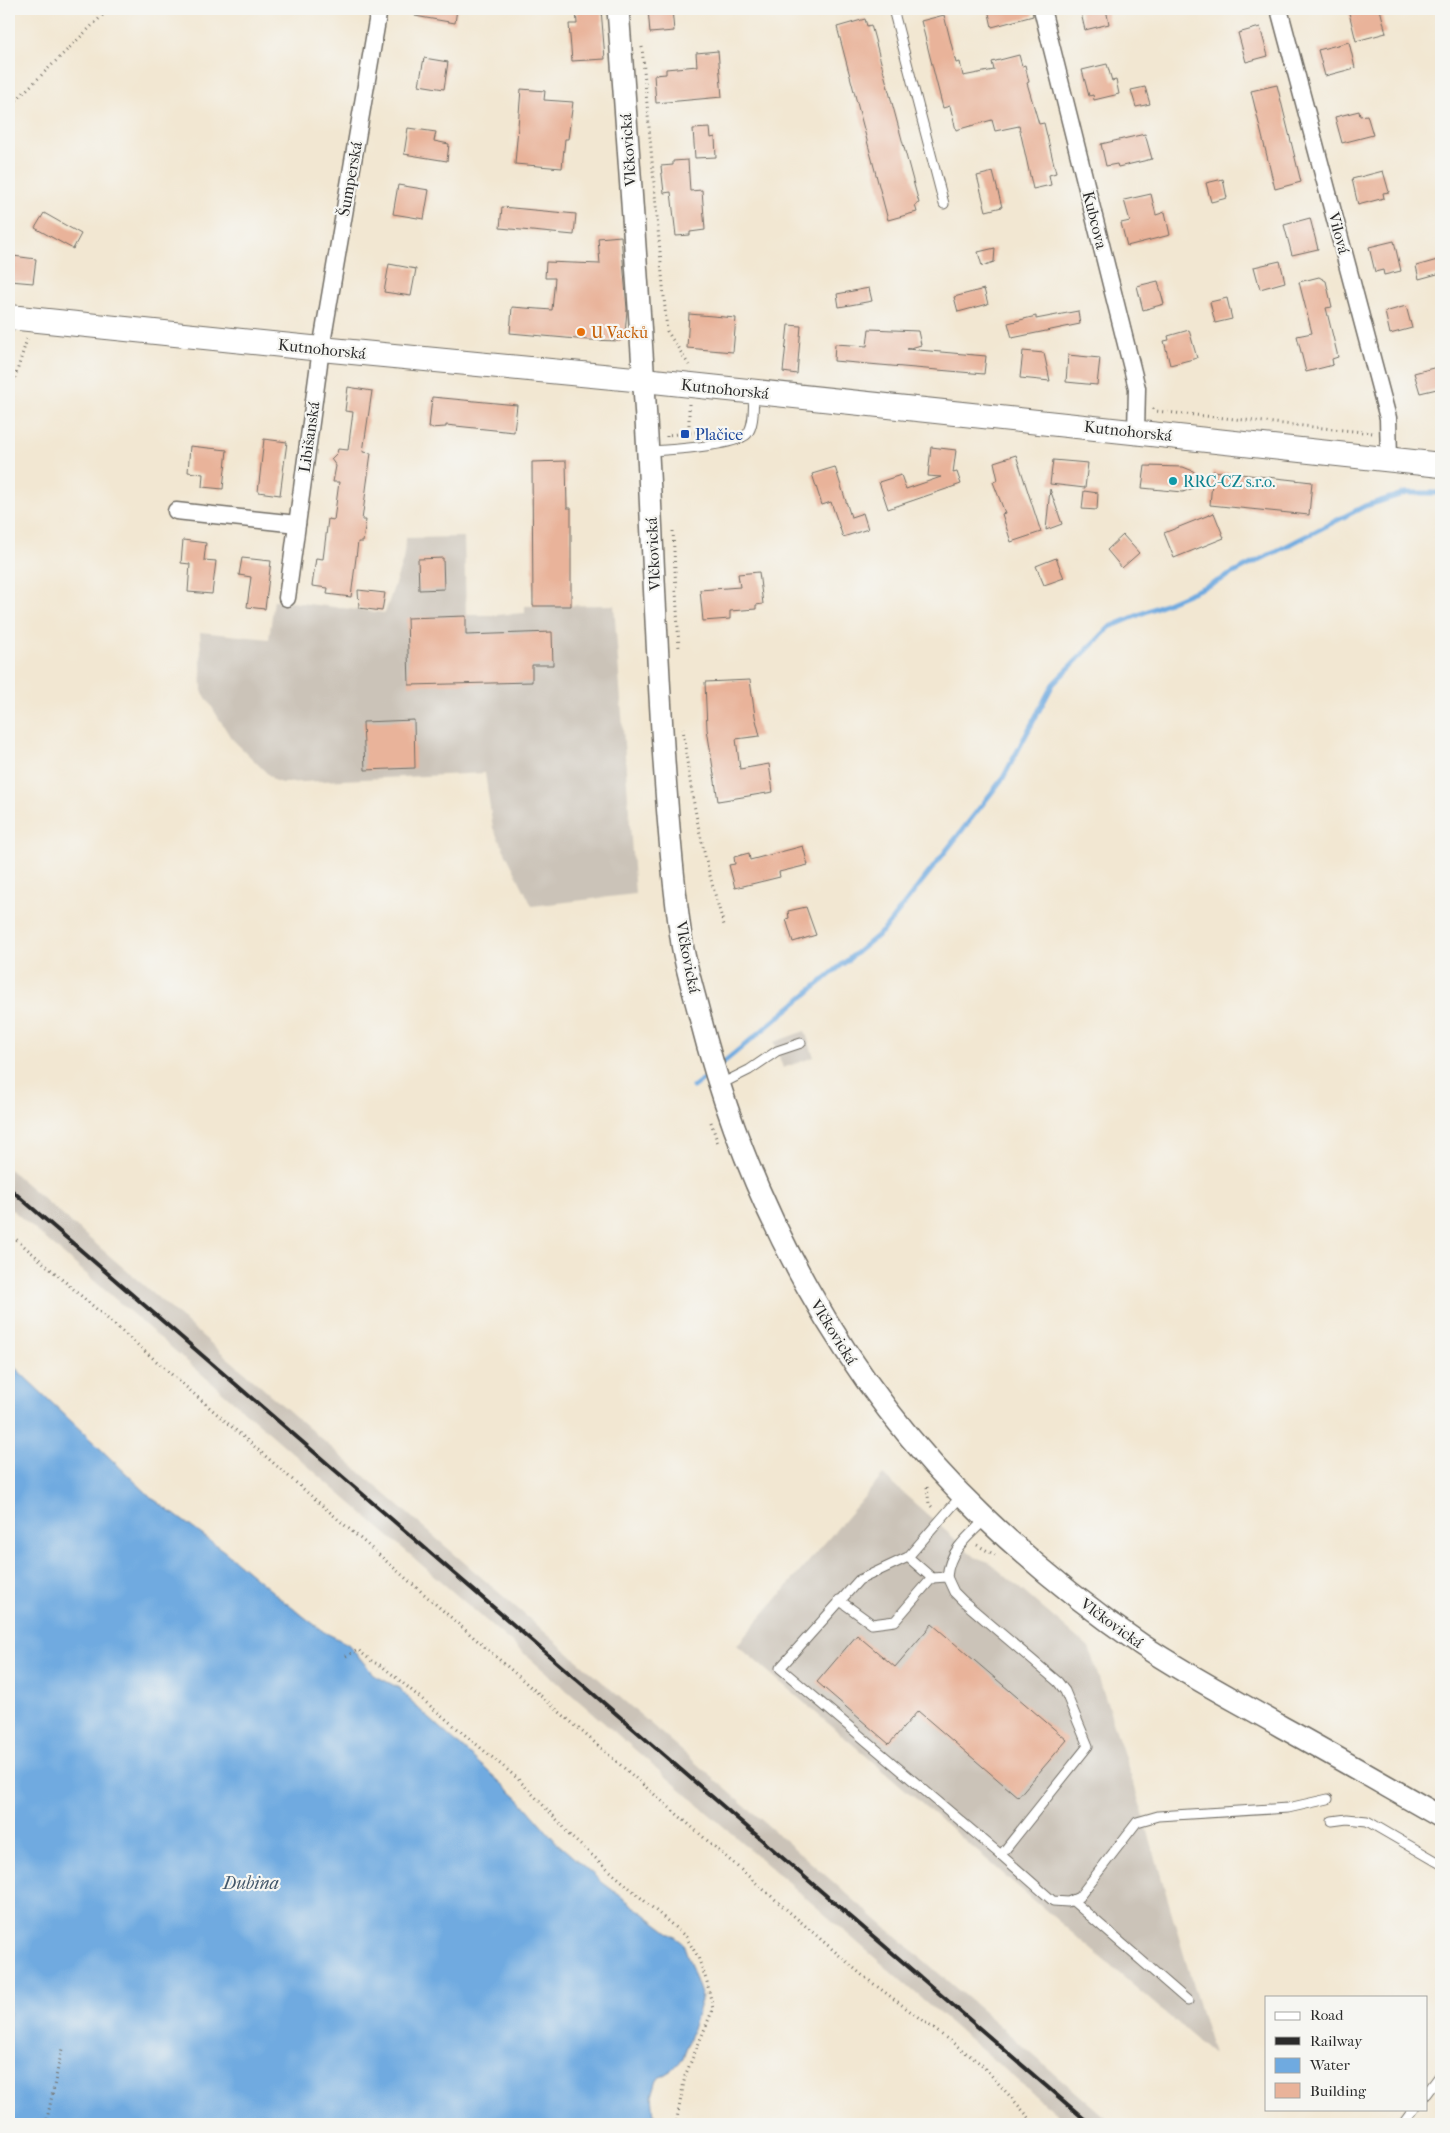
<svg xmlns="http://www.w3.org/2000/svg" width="1450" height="2133" font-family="'IM FELL French Canon',serif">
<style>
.industrial{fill:#cbc3b8}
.water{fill:#6faae0;stroke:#4d6a86}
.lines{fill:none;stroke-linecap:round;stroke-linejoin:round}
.stream{stroke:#6faae0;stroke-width:5}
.building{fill:#e9b39a}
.service-casing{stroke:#716d65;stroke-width:11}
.minor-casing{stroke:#716d65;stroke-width:19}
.tertiary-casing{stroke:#716d65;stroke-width:24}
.secondary-casing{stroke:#716d65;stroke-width:26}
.path{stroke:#716d65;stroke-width:3;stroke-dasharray:1 4;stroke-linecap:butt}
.service{stroke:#fff;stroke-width:9}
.minor{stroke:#fff;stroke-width:16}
.tertiary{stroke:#fff;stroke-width:21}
.secondary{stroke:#fff;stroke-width:24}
.rail{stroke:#2b2b2b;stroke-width:4}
.food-dot{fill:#e8710a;stroke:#f6f6f2;stroke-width:2}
.transit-dot{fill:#1a4fb4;stroke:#f6f6f2;stroke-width:2}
.culture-dot{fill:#0f9aa8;stroke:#f6f6f2;stroke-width:2}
.labels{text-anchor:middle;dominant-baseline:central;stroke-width:4.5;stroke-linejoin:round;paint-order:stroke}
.street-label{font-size:16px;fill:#2b2b2b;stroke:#f6f6f2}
.food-label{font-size:16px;fill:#c56008;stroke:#f6f6f2;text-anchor:start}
.transit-label{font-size:16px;fill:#164399;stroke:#f6f6f2;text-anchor:start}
.culture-label{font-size:16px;fill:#0d838f;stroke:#f6f6f2;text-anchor:start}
.water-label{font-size:18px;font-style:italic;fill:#43576a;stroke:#f6f6f2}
</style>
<rect width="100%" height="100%" fill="#f6f6f2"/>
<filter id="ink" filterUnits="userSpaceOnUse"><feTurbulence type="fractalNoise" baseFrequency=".02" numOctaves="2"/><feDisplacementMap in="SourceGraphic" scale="10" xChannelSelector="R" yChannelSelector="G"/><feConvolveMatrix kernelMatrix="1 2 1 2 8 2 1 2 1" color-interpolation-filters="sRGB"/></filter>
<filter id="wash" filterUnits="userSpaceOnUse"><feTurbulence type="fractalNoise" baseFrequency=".0096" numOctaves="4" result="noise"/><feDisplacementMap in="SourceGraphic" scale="20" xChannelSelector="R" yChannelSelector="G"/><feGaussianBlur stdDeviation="1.12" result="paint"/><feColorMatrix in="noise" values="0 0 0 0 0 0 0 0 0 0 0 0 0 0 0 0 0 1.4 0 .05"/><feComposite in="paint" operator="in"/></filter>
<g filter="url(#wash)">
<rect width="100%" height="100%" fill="#f2e7d2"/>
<g class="industrial">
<path d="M464,537l2,78h31l28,-2v-7l89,-1 21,289 -103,12 -39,-78 -8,-55 -203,10 -7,-2 -44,-43 -29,-47 -2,-59 69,7 5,-39 111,13 18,-53 3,-22z"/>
<path d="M805,1031l9,26 -31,11 -9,-26z"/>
<path d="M9,1169l257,222 847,733h-45l-134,-115 -925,-802z"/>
<path d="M883,1475l92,82 14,5 100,86 51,156 73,250 -476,-409z"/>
</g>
<path class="water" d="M9,1362l143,136 72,53 62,52 38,29 24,12 26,31 25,13 21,22 100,90 37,43 46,40 80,60 19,54 -19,62 -11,11 -15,9 -5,17 3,28h-646z"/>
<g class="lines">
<g class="stream">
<path d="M719,1066l165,-136 119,-152 50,-94 57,-57 104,-44 151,-77 41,-13h35"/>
<path d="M693,1087l18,-14"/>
</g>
</g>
<g id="blocks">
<g class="building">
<path d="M416,9h41l-2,14 -40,-7z"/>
<path d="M576,9h25l4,50 -33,2 -3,-37h8z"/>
<path d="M648,9h24l2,22 -24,2z"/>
<path d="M988,9h44l1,7 -41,11z"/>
<path d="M1080,9h26l3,15 -24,6z"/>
<path d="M1348,9h32l6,24 -30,8z"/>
<path d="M944,15l12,48 4,-1 3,14 31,-6 -2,-8 27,-7 3,11 3,-1 4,17 -2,1 12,41 5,-1 12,50 -7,2 2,10 -18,4 -14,-63 -24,5 -3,-11 -36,10 -6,-24 -7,2 -22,-87z"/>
<path d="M865,19l2,7 4,-1 48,178 -4,2 2,7 -29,8 -51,-193z"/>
<path d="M1260,27l8,29 -22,6 -8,-29z"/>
<path d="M1349,42l6,26 -30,8 -7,-26z"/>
<path d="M718,51l4,46 -66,6 -2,-28 12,-1v-5l31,-3 -1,-13z"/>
<path d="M424,58l24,4 -4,27 -25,-4z"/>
<path d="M1107,64l5,17 4,-1 3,14 -25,6 -1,-5 -4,1 -7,-26z"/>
<path d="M1277,85l24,97 -26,7 -24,-98z"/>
<path d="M1145,87l5,17 -14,3 -5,-17z"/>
<path d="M521,89l24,2 -1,9 29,2 -5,37h-3l-3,29 -47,-4z"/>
<path d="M1359,111l1,5 7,-1 6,20 -31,8 -7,-26z"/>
<path d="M408,128l28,4 -2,9 15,3 -2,17 -43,-7z"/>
<path d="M710,128l1,10 4,-1 1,20 -21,1 -2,-29z"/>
<path d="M1145,134l7,25 -34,8 -1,-3 -11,2 -5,-22z"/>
<path d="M688,160l2,31 12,-1 3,40 -15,2v3l-14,1 -5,-44 -7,1 -3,-27 12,-1v-4z"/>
<path d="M1383,171l6,21 -6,1 1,5 -26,7 -6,-26z"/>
<path d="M993,172l9,35 -16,4 -9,-35z"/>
<path d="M1223,179l4,19 -16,4 -5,-19z"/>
<path d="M398,185l31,5 -5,29 -31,-5z"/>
<path d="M1151,194l5,21 9,-3 5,23 -43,11 -6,-23 9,-2 -6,-21z"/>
<path d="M502,207l74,7 -2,21 -74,-7z"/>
<path d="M44,213l37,21 -8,15 -38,-21z"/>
<path d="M1310,218l8,31 -26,6 -8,-30z"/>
<path d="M621,236l6,73 -2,26 -3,5 -3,1 -31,-1 -78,-7 2,-26 40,3 3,-32h-10l1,-16 54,2 -2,-26z"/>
<path d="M1394,241l7,30 -17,4 -1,-5 -8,2 -6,-25z"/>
<path d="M995,248l-1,14 -12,4 -4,-14z"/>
<path d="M13,256l23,3 -3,24 -23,-2z"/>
<path d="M1441,259v14l-22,6 -3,-13z"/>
<path d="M1280,261l5,21 -25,7 -6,-22z"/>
<path d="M389,264l27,5 -5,27 -27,-4z"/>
<path d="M1319,277l7,4 6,26 -6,1 12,49 -6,2 1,6 -27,7 -9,-36 15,-3 -13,-51z"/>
<path d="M1158,281l6,23 -21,6 -6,-24z"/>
<path d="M869,288l3,13 -33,6 -2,-13z"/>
<path d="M984,289l4,15 -30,8 -4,-15z"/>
<path d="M1227,298l5,21 -17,4 -5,-21z"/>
<path d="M1406,306l6,22 -22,6 -5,-22z"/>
<path d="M1078,311l2,13 -68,14 -4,-15 28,-7v3z"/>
<path d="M689,314l47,4 -3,34 -46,-4z"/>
<path d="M788,325l13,1 -4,48 -14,-2z"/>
<path d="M869,329l49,2 3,14 -14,4 79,7 -2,18 -150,-13 1,-17 32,2z"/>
<path d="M1189,330l8,28 -27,7 -6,-24 5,-1 -1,-4z"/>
<path d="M1023,351l21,2 6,28 -30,-3z"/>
<path d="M1068,355l32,3 -3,27 -31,-3z"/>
<path d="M1441,366v22l-21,5 -6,-20z"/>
<path d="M348,387l24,4 -9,61 8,1 -9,67h4l-3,22h-5l-7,55 -24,-3 1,-6 -16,-2 4,-28 7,1 5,-40 6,1 5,-38h-6l3,-16 -5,-7 6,-6 1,-4 10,1 5,-38 -8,-1z"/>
<path d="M432,397l85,8 -3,27 -68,-7v2l-17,1z"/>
<path d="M264,439l23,3 -7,53 -22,-3z"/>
<path d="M190,446l37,4 -4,39 -21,-2 1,-13 -15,-2z"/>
<path d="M931,447l25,3 -3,23 4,-1 4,12 -73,25 -9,-27 22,-7 5,14 35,-12 -13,-1z"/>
<path d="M1016,455l25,77 -30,10 -9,-28 3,-1 -12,-31 5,-2 -4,-18z"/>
<path d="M1053,460l35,3 -3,25 -35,-4z"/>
<path d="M566,461l1,47h4v98h-38l-1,-144z"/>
<path d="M1145,466l38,1 10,4 13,12 -23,9 -41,-4z"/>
<path d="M835,467l16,50 12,-4 5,16 -25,8 -12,-35 -9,3 -10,-31z"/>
<path d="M1213,471l99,11 -3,33 -99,-10z"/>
<path d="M1050,489l12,35 -16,6z"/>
<path d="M1084,491l14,2 -1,17 -15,-1z"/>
<path d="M1214,513l10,25 -50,20 -10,-25z"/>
<path d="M1123,535l16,18 -17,15 -15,-18z"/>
<path d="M183,540l23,3 -2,17 12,1 -4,33 -24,-2 2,-28 -9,-1z"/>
<path d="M242,558l29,3 -6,48 -18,-2 4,-30 -12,-2z"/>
<path d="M443,558l1,31 -25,1 -1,-31z"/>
<path d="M1056,558l8,20 -20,7 -8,-19z"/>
<path d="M759,572l4,32 -7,1v4l-26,2v8l-27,2 -3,-31 40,-3 -2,-13z"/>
<path d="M358,590l27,3 -3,18 -23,-3z"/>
<path d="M466,616v19l86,-3 1,33h-21v17l-123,3 -2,-67z"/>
<path d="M750,680l5,36 5,20 -24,3 4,30 29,-5 4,28 -55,9 -11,-72 -2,-47z"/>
<path d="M414,720l1,48 -50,2 -2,-48z"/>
<path d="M803,846l5,19 -29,7 1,5 -45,11 -6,-23 6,-1 -1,-7 15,-4 1,7z"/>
<path d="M806,907l10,28 -23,7 -7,-23 3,-1 -1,-7z"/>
<path d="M932,1624l135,116 -49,57 -100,-86 -29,33 -72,-62 40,-47 38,32z"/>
</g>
</g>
</g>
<g filter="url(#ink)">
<use href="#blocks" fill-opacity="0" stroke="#716d65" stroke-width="1"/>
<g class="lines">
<defs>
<g id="service">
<path d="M893,9l51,195"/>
<path d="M648,451c19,-1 87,-5 99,-17 8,-9 6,-30 7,-42"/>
<path d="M719,1085l30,-15 28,-19 24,-8"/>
<path d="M908,1557l-49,23 -79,88 221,187 87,-109 -23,-55 -7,-9 -95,-81 -9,-9 -7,-15 -15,1 -24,-21 54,-62"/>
<path d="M947,1577c2,-26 21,-41 39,-58"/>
<path d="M839,1600l33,24 23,-3 37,-43"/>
<path d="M1332,1821l15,-2 20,2 74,43"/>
<path d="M1001,1855l52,46 15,1 11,-5 58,-75 21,-6 130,-8 40,-9"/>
<path d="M1073,1901l115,100"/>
<path d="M1426,2094l15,-20"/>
<path d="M1403,2124l11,-15"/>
</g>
<g id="minor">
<path d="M1042,9l95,379 -1,44"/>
<path d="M1279,9l109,409 1,41"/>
<path d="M176,511l121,13"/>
<path d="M287,598l34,-249 58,-340"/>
</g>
<path id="tertiary" d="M618,9c12,161 24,322 32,484 4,89 8,179 14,268 4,61 9,123 18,183 4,24 12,49 18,73 48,188 143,365 283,499 50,48 103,91 159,129 45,30 93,55 140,82 53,29 106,60 159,90"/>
<path id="secondary" d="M9,317l312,32 323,31 797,85"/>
</defs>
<use href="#service" class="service-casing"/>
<use href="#minor" class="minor-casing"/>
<use href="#tertiary" class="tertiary-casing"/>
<use href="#secondary" class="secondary-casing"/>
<g class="path">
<path d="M642,47l25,284 22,34"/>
<path d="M9,107l100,-98"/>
<path d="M9,397l18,-58"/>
<path d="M689,404v29"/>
<path d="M1153,409l2,2 218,22"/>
<path d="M667,437v-2l31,-3"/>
<path d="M673,531l6,118"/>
<path d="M683,728c7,67 21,132 41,197"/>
<path d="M711,1122l7,22"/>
<path d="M9,1233l854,743 118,88 54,60"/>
<path d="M927,1487l2,17 5,5"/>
<path d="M977,1545l18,10"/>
<path d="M346,1656l12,-6 15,12 9,4 135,112 45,47 8,11 116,101 12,20 9,25 6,27 -28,67 -9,48"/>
<path d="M46,2124l16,-75"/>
</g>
<use href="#service" class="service"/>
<use href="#minor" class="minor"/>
<use href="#tertiary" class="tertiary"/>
<use href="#secondary" class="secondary"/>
<path class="rail" d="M9,1188l1081,936"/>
</g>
</g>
<circle class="food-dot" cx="581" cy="332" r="5"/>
<rect class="transit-dot" x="680" y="429" width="10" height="10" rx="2.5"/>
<circle class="culture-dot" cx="1173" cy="481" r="5"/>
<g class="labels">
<g class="street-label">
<text transform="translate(628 150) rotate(-94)">Vlčkovická</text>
<text transform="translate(350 179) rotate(-80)">Šumperská</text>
<text transform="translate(1095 220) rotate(76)">Kubcova</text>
<text transform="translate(1339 233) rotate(75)">Vilová</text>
<text transform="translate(322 349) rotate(6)">Kutnohorská</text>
<text transform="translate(725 389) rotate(6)">Kutnohorská</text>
<text transform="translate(1128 431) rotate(6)">Kutnohorská</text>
<text transform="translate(309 437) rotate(-82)">Libišanská</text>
<text transform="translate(653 554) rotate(-93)">Vlčkovická</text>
<text transform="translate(688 957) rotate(79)">Vlčkovická</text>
<text transform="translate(834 1332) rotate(58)">Vlčkovická</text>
<text transform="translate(1112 1623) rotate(36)">Vlčkovická</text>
</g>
<g class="food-label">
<text x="591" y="332">U Vacků</text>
</g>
<g class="transit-label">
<text x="695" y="434">Plačice</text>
</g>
<g class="culture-label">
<text x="1183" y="481">RRC-CZ s.r.o.</text>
</g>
<g class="water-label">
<text x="251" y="1883">Dubina</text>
</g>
</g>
<rect width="1450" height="2133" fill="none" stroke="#f6f6f2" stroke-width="30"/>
<rect x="1265" y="1996" width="162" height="115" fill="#f6f6f2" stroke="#a5a5a2"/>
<rect x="1275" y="2012" width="25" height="8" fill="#ffffff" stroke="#a5a5a2"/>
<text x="1310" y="2020" font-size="15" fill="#2b2b2b">Road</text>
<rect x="1275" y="2037" width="25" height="8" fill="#2b2b2b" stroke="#a5a5a2"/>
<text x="1310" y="2046" font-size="15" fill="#2b2b2b">Railway</text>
<rect x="1275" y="2058" width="25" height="15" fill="#6faae0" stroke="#a5a5a2"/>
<text x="1310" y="2070" font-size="15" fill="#2b2b2b">Water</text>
<rect x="1275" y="2083" width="25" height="15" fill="#e9b39a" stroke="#a5a5a2"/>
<text x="1310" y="2096" font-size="15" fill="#2b2b2b">Building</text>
</svg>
